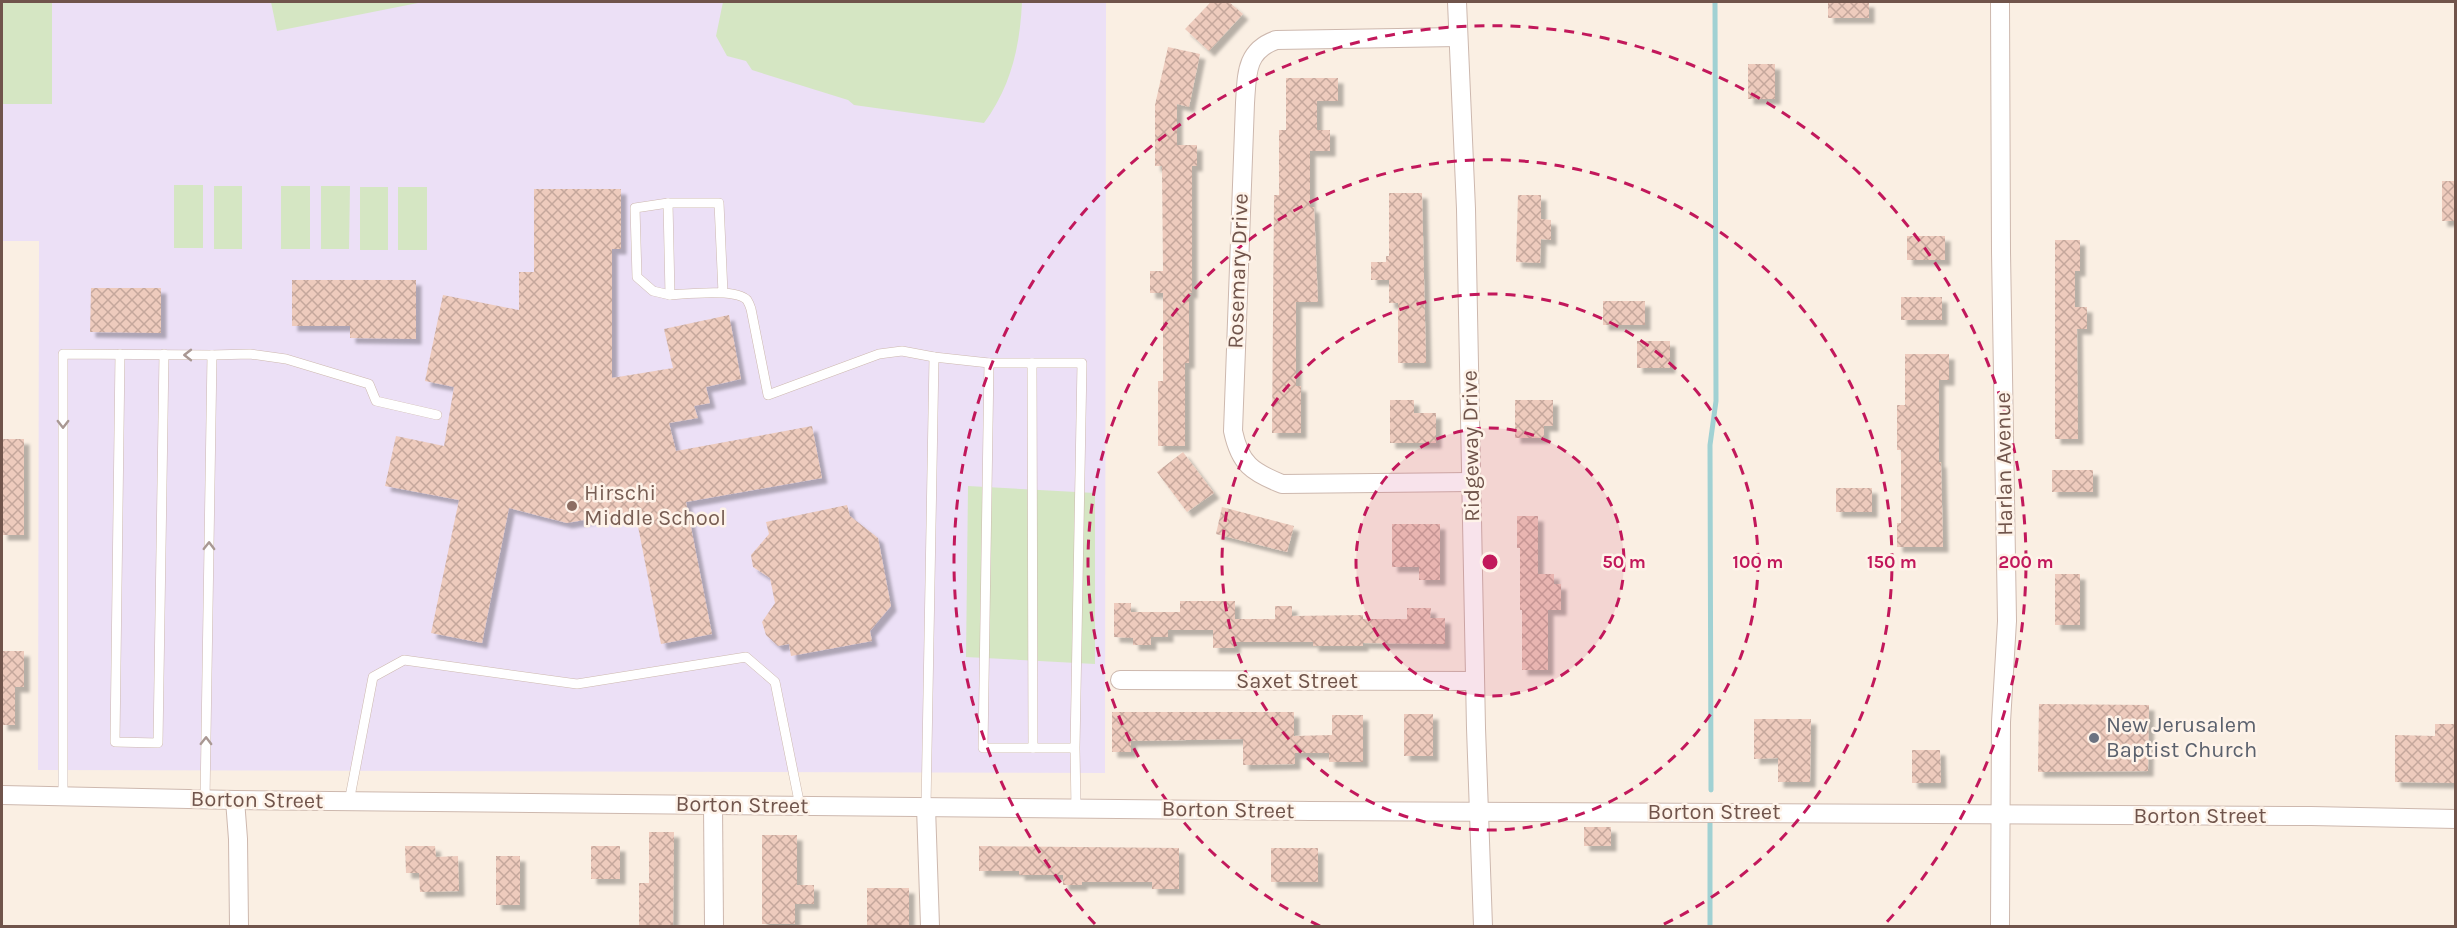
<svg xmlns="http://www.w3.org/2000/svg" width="2457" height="928" font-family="Karla,sans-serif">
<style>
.education{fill:#ece0f6}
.pitch{fill:#d5e6c3}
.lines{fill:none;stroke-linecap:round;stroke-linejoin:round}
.stream{stroke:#a0d1d3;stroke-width:5}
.building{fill:url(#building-cross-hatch);filter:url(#shadow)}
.service-casing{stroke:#cdb8ae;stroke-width:10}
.minor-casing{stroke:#cdb8ae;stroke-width:20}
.service{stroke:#fff;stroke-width:9}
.minor{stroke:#fff;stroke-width:18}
.oneway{stroke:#a99893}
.ring{fill:none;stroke:#c2185b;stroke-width:3;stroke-dasharray:10 8}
.education-dot{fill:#8d6e63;stroke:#fef3e9;stroke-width:2}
.worship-dot{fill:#6b7280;stroke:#fef3e9;stroke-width:2}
.labels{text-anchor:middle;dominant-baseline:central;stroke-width:5;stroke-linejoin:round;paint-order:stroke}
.street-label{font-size:22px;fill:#70544b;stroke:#fef3e9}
.education-label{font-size:22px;fill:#785e54;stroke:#fef3e9;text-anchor:start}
.worship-label{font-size:22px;fill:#5b616d;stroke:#fef3e9;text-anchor:start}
.centre{fill:#c2185b;stroke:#fef3e9;stroke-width:3}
.ring-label{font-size:18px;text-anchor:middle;font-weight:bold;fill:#c2185b;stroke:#fef3e9;stroke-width:5;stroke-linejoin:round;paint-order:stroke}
</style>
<defs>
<pattern id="building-cross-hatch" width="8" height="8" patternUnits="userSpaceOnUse" patternTransform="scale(1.5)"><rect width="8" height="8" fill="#eecbbd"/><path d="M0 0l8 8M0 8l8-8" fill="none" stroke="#c5a79c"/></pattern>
<filter id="shadow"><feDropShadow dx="5.5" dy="5.5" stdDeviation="1.5" flood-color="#0004"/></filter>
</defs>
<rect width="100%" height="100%" fill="#faefe3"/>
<path class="education" d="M2,2h1104l-1,771 -1067,-3 1,-529h-37z"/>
<g class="pitch">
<rect x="2" y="2" width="50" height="102"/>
<path d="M271,2h152l-146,29z"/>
<path d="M723,2h299c-2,44 -11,85 -38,121l-130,-18 -6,-5 -96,-30 -6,-9 -19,-5 -11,-20z"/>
<rect x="174" y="185" width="29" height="63"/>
<rect x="214" y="186" width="28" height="63"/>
<rect x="281" y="186" width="29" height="63"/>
<path d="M321,186h29l-1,63h-28z"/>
<rect x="360" y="187" width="28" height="63"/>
<rect x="398" y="187" width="29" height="63"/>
<path d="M968,486l127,7v171l-129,-7z"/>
</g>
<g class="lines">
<g class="stream">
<path d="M1711,790l-1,-345 6,-44 -1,-399"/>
<path d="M1710,926v-103"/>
</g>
</g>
<g class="building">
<path d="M1211,2h18l14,12 -34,37 -24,-22z"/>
<rect x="1828" y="2" width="41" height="16"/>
<path d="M1168,47l32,7 -11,53 -12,-3v41h20v21h-5v127h-3v70h-4v83h-27v-65h5v-88h-13v-22h13l-1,-105h-7v-61z"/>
<rect x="1748" y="64" width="27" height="35"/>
<path d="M1286,78h52v23h-21v29h13v21h-20v56h4l4,95h-22v84h5v47h-29l2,-238h5v-65h7z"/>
<rect x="2442" y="181" width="14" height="40"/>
<path d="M534,189h87v60h-9v129l61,-10 -9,-39 65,-14 12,64 -35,8 4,16 -16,3 4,12 -29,5 7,28 136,-25 10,52 -136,24 26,132 -51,10 -26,-133 -68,12 -58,-15 -27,135 -51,-10 28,-133 -74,-14 11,-50 48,10 10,-59 -29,-6 18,-86 76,15v-38h15z"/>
<path d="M1389,193h33l4,170h-28v-60h-9v-23h-18v-18h15v-6h3z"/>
<path d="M1518,195h23v24l10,1v20l-10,-1 -1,24 -24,-1z"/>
<rect x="1907" y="236" width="38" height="24"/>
<path d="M2055,240h25v31h-5v36h12v22h-10l1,110h-23z"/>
<path d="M292,280h124v59l-66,-1v-12h-58z"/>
<path d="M91,288h70v45l-71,-1z"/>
<rect x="1901" y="297" width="41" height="23"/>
<rect x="1603" y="301" width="42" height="24"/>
<rect x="1637" y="341" width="33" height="27"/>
<path d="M1905,354h44v26h-10v82h2l2,85h-46v-24h4v-73h-4v-45h8z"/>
<path d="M1390,400h24v13h22v30h-46z"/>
<path d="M1515,400h38v26h-9v12h-29z"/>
<rect x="2" y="439" width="22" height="96"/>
<path d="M1183,452l31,41 -27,19 -30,-40z"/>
<rect x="2052" y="470" width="41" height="22"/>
<rect x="1836" y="488" width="36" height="24"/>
<path d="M847,505l3,11 28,22 13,68 -21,25 2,10 -81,15 -2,-12 -11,2 -12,-11 -4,-13 13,-19 -5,-25 -17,-11 -2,-12 18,-21 -3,-12z"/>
<path d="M1222,507l72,19 -7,26 -71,-18z"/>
<path d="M1517,516h21v58h16v10h7v26h-13v60h-26v-60h-2v-62h-3z"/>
<path d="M1392,524h48v56h-21v-13h-27z"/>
<rect x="2055" y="574" width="25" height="51"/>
<path d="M1180,601h55v18h40v-13h17v10l71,-1v4h44v-11h24l-1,10h15v26l-82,-1v3h-50v-4h-78v6h-22v-18h-45v7h-17v8h-18v-7l-19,-1v-34h17v9h49z"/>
<path d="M2,651h22v36h-9v38h-13z"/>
<path d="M2039,704l110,1 -1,66 -110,1z"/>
<path d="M1112,712h182v24l38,-1v-20h31v47h-34v-9h-34v11l-52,1v-26l-112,2v11h-19z"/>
<rect x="1404" y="714" width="29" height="42"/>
<path d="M1754,719h57l-1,63h-32v-24l-24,1z"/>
<path d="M2435,724h21v59l-61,-1v-47l40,1z"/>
<path d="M1912,750h28l1,33h-29z"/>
<rect x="1584" y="827" width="27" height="19"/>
<path d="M649,832h25l-1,94h-34v-43h10z"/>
<path d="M762,835h35v50h17v19h-19v20h-33z"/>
<path d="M405,846h30l1,11 22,-1 1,35 -39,1 -1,-19h-13z"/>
<rect x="591" y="846" width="29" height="33"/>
<path d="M979,846l200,2v41h-27v-7h-70v3h-19v-10h-44v-4h-40z"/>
<rect x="1271" y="848" width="47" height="34"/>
<rect x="496" y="856" width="24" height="49"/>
<rect x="867" y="888" width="42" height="39"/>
</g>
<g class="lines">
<defs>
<g id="service">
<path d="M668,203l-33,5 2,69 16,14 17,4"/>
<path d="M723,293l-4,-90h-51l2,92c17,-1 66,-7 77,5 2,3 3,6 4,9l17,86 111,-41 23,-3 32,6"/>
<path d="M120,354l-5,388 43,1 6,-389"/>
<path d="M212,355l38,-1 36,5 83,25 7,17 61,14"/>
<path d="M1032,363l1,385"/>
<path d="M1075,748l7,-385h-93l-6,385h92l1,61"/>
<path d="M63,797v-443l149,1 -7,445"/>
<path d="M349,802l24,-125 31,-17 173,24 169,-27 29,25 25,124"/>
<path d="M926,807l8,-450 55,6"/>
</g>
<g id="minor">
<path d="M1457,2l9,207 10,519 7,198"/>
<path d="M2000,2l1,250 6,369 -6,101 -1,204"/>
<path d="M1458,37l-182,3c-31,11 -29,35 -31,63l-12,328c7,33 19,41 49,53l189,-2"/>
<path d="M1120,680l355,1"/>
<path d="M2,795l233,5 1075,11 1001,5 145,3"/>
<path d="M235,800l3,39 1,87"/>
<path d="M713,805l1,121"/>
<path d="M926,807l4,119"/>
</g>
</defs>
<use href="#service" class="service-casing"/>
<use href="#minor" class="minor-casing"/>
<use href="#service" class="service"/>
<use href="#minor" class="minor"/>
</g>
<defs><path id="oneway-chevron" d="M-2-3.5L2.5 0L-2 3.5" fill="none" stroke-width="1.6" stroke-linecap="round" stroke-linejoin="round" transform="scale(1.5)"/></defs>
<g class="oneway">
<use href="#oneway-chevron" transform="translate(188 355) rotate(-180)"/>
<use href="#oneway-chevron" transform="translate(63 424) rotate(90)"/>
<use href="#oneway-chevron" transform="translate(209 546) rotate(-89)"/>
<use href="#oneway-chevron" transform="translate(206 741) rotate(-89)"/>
</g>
<circle cx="1490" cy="562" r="134" fill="#c2185b" fill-opacity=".12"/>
<g class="ring">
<circle cx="1490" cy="562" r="134"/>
<circle cx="1490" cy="562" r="268"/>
<path d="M1320 926A402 402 0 1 1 1660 926"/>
<path d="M1095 924A536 536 0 1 1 1885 924"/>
</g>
<circle class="education-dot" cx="572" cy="506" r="6"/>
<circle class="worship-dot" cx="2094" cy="738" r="6"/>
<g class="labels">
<g class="street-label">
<text transform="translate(1238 271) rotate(-88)">Rosemary Drive</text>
<text transform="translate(1471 446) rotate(-91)">Ridgeway Drive</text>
<text transform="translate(2004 464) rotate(-91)">Harlan Avenue</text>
<text x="1297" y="681">Saxet Street</text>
<text transform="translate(257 800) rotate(1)">Borton Street</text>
<text transform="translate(742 805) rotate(1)">Borton Street</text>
<text transform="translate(1228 810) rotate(1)">Borton Street</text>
<text x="1714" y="812">Borton Street</text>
<text x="2200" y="816">Borton Street</text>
</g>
<g class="education-label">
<text x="584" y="493">Hirschi<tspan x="584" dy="25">Middle School</tspan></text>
</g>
<g class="worship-label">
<text x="2106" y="725">New Jerusalem<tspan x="2106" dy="25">Baptist Church</tspan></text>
</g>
</g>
<circle cx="1490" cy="562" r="9" class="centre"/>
<g class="ring-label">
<text x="1624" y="568">50 m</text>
<text x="1758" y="568">100 m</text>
<text x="1892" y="568">150 m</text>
<text x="2026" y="568">200 m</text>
</g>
<rect width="2457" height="928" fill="none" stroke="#70544b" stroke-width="6"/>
</svg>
